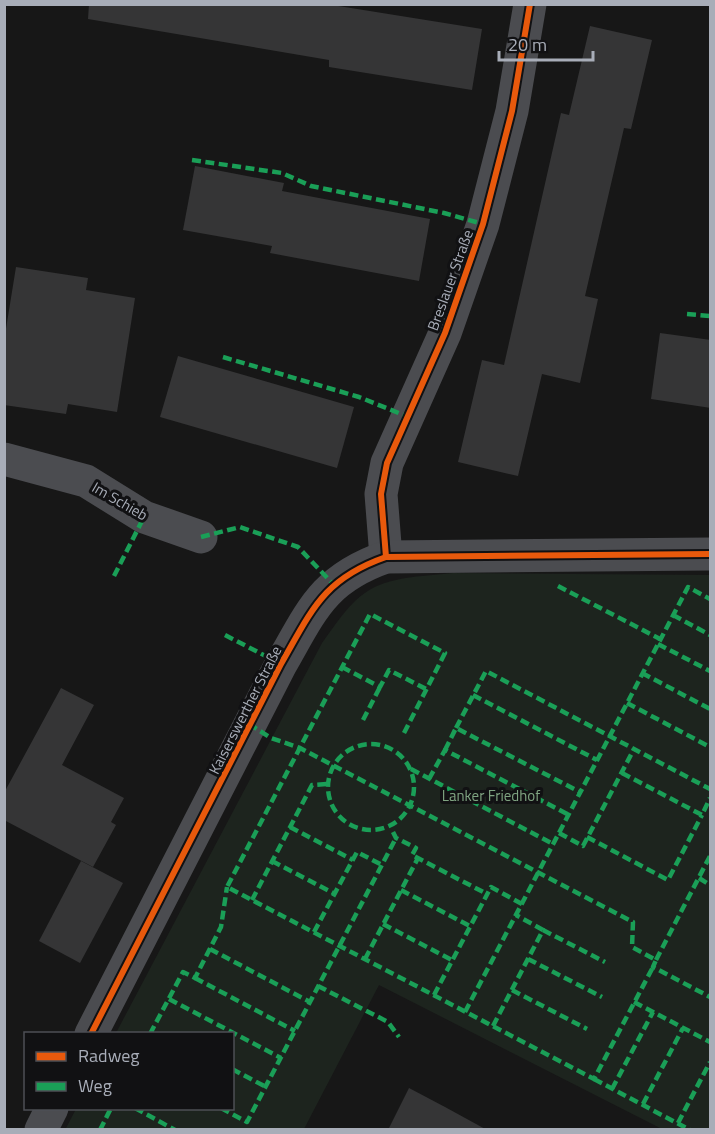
<svg xmlns="http://www.w3.org/2000/svg" width="715" height="1134" font-family="'Titillium Web',sans-serif">
<style>
.green{fill:#1d241e}
.building{fill:#353536}
.lines{fill:none;stroke-linecap:round;stroke-linejoin:round}
.minor{stroke:#4b4c50;stroke-width:33}
.quiet{stroke:#1a9f57;stroke-width:4.5;stroke-dasharray:9 4.5;stroke-linecap:butt}
.cycleway-casing{stroke:#111113;stroke-width:10}
.cycleway{stroke:#e8590c;stroke-width:6}
.labels{text-anchor:middle;dominant-baseline:central;stroke-width:6;stroke-linejoin:round;paint-order:stroke}
.street-label{font-size:15px;fill:#a8adb8;stroke:#111113}
.park-label{font-size:15px;fill:#7fa381;stroke:#111113}
</style>
<rect width="100%" height="100%" fill="#171717"/>
<path class="green" d="M453,573l257,2v554h-48l-283,-144 -75,144 -239,1 11,-21 156,-1v-74l-116,-1 206,-390c14,-19 28,-42 49,-54 23,-13 57,-13 82,-16z"/>
<g class="building">
<path d="M89,4h237l156,25 -10,61 -143,-23v-7l-241,-41z"/>
<path d="M590,26l62,14 -21,89 -7,-1 -39,168 13,3 -18,84 -38,-9 -24,102 -60,-14 24,-102 22,5 57,-252 8,2z"/>
<path d="M195,166l89,17 -2,8 148,28 -11,62 -149,-28 2,-7 -89,-16z"/>
<path d="M16,267l72,11 -2,12 49,8 -18,114 -49,-8 -2,10 -62,-9v-64z"/>
<path d="M660,333l51,7v68l-60,-9z"/>
<path d="M178,356l176,51 -17,61 -177,-51z"/>
<path d="M61,688l33,17 -32,60 62,33 -13,24 5,3 -23,42 -89,-47v-27z"/>
<path d="M81,861l42,22 -43,80 -41,-22z"/>
<path d="M409,1088l36,19 42,23h-99z"/>
</g>
<g class="lines">
<g class="minor">
<path d="M4,459l82,22 58,36 57,20"/>
<path d="M386,557l-5,-63 6,-31 58,-130 38,-109 29,-113 18,-107"/>
<path d="M91,1034l190,-370c31,-54 42,-85 105,-107l324,-3"/>
<path d="M41,1130l11,-22"/>
</g>
<g class="quiet">
<path d="M192,160l90,13 29,13 133,27 39,11"/>
<path d="M687,314l23,2"/>
<path d="M223,357l136,40 47,19"/>
<path d="M201,537l39,-10 58,20 35,37"/>
<path d="M114,576l30,-59"/>
<path d="M558,586l102,53"/>
<path d="M673,615l37,20"/>
<path d="M225,635l56,29"/>
<path d="M658,644l52,27"/>
<path d="M342,667l38,20 9,-17 37,19"/>
<path d="M642,673l68,36"/>
<path d="M473,695l124,65"/>
<path d="M627,703l83,44"/>
<path d="M363,720l17,-33"/>
<path d="M249,724l22,14 29,10 333,174 -1,25 24,13 -3,7 57,30"/>
<path d="M456,728l30,-57 224,118"/>
<path d="M404,733l41,-80 -75,-39 -143,273 367,192 59,-112"/>
<circle cx="371" cy="787" r="43"/>
<path d="M445,750l11,-22 124,64"/>
<path d="M411,769l142,75"/>
<path d="M622,773l80,42 8,-17"/>
<path d="M429,779l16,-29 124,65"/>
<path d="M290,827l63,33"/>
<path d="M393,832l3,6 20,10 -4,7 75,39"/>
<path d="M559,833l24,13 51,-97"/>
<path d="M587,837l81,43 34,-65"/>
<path d="M272,861l63,33"/>
<path d="M699,878l11,7"/>
<path d="M401,890l69,36"/>
<path d="M252,900l60,-115 15,-1"/>
<path d="M383,924l69,36"/>
<path d="M543,930l62,32"/>
<path d="M314,932l43,-80 25,13"/>
<path d="M210,949l100,53"/>
<path d="M365,959l53,-101"/>
<path d="M528,959l74,38"/>
<path d="M656,960l54,-104"/>
<path d="M195,978l100,53"/>
<path d="M318,986l70,36 11,15"/>
<path d="M512,990l75,39"/>
<path d="M434,995l57,-108 31,17"/>
<path d="M169,999l112,59"/>
<path d="M634,1002l76,40"/>
<path d="M465,1012l223,-425 22,12"/>
<path d="M493,1026l50,-96 -27,-15"/>
<path d="M150,1034l33,-62 12,6 26,-51 6,-40"/>
<path d="M232,1069l34,18"/>
<path d="M594,1079l96,51"/>
<path d="M612,1089l41,-77"/>
<path d="M643,1104l40,-76"/>
<path d="M135,1108l40,22"/>
<path d="M221,1108l26,14 149,-284"/>
<path d="M678,1123l32,-61"/>
<path d="M100,1130l11,-22"/>
</g>
<defs>
<g id="cycleway">
<path d="M386,557l-5,-63 6,-31 58,-130 38,-109 29,-113 18,-107"/>
<path d="M91,1034l190,-370c31,-54 42,-85 105,-107l324,-3"/>
</g>
</defs>
<use href="#cycleway" class="cycleway-casing"/>
<use href="#cycleway" class="cycleway"/>
</g>
<g class="labels">
<g class="street-label">
<text transform="translate(450 280) rotate(-70)">Breslauer Straße</text>
<text transform="translate(120 501) rotate(30)">Im Schieb</text>
<text transform="translate(245 710) rotate(-63)">Kaiserswerther Straße</text>
</g>
<g class="park-label">
<text x="491" y="795">Lanker Friedhof</text>
</g>
</g>
<rect width="715" height="1134" fill="none" stroke="#a8adb8" stroke-width="12"/>
<rect x="24" y="1032" width="210" height="78" fill="#111113" stroke="#4d4f55" stroke-width="1.5"/>
<rect x="36" y="1052" width="30" height="9" fill="#e8590c" stroke="#4d4f55" stroke-width="1.5"/>
<text x="78" y="1062" font-size="18" fill="#a8adb8">Radweg</text>
<rect x="36" y="1082" width="30" height="9" fill="#1a9f57" stroke="#4d4f55" stroke-width="1.5"/>
<text x="78" y="1092" font-size="18" fill="#a8adb8">Weg</text>
<path d="M499 51v9h94v-9" fill="none" stroke="#a8adb8" stroke-width="3"/>
<text x="508" y="51" font-size="18" fill="#a8adb8" stroke="#111113" stroke-width="4.5" paint-order="stroke">20 m</text>
</svg>
